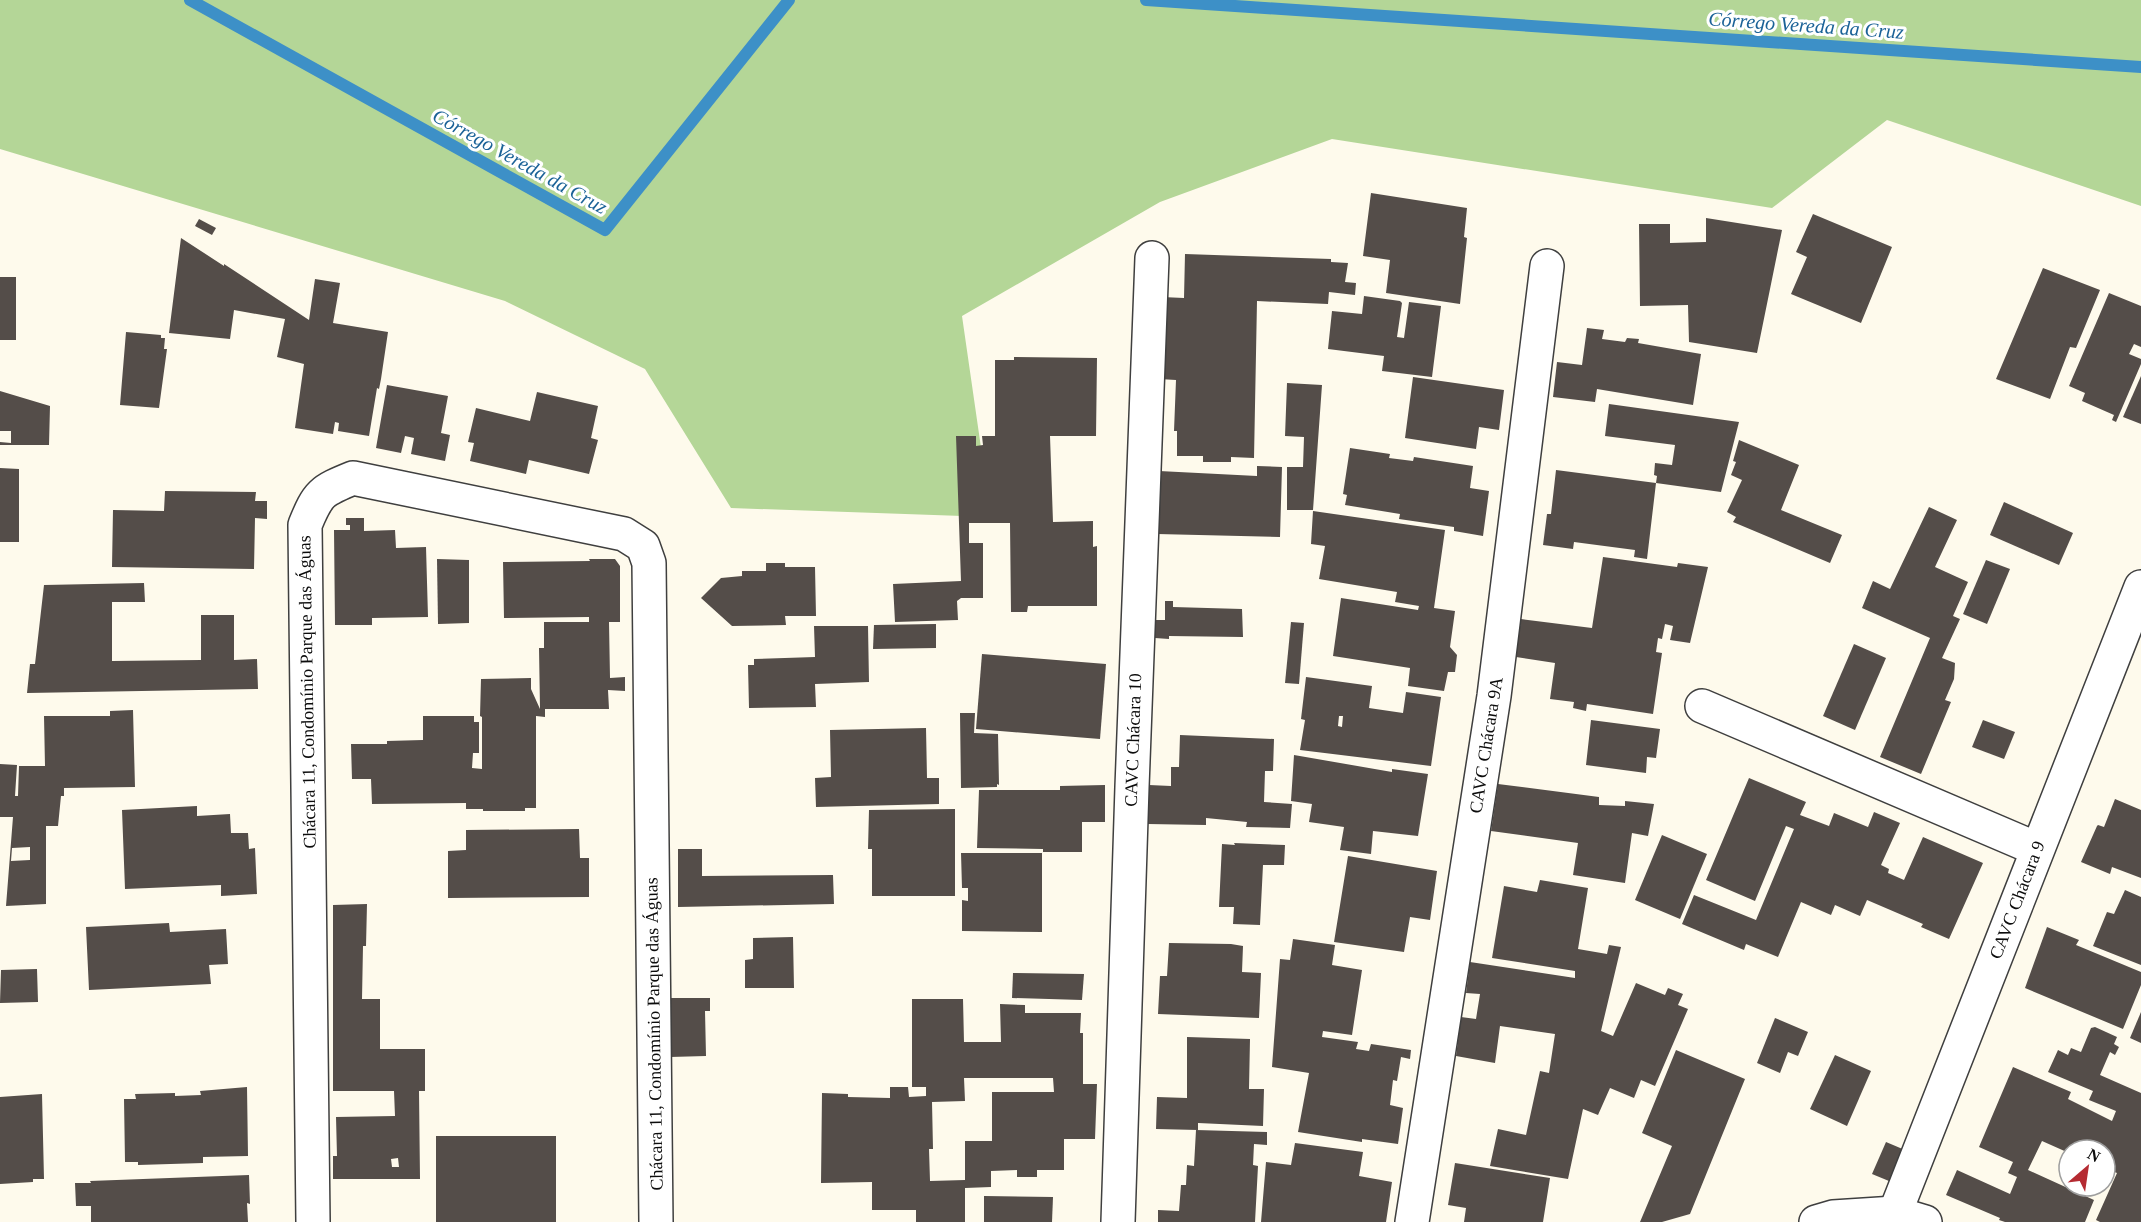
<svg xmlns="http://www.w3.org/2000/svg" width="2141" height="1222" font-family="Georgia,serif">
<style>
.forest{fill:#b4d697}
.lines{fill:none;stroke-linecap:round;stroke-linejoin:round}
.stream{stroke:#3d90c7;stroke-width:12}
.building{fill:#544d49;fill-rule:evenodd}
.minor-casing{stroke:#3f3f3f;stroke-width:36}
.minor{stroke:#fff;stroke-width:33}
.labels{text-anchor:middle;dominant-baseline:central;stroke-width:6;stroke-linejoin:round;paint-order:stroke}
.street-label{font-size:18px;fill:#0c0c0c;stroke:#fff}
.water-label{font-size:20px;font-style:italic;fill:#1b6297;stroke:#fff}
</style>
<rect width="100%" height="100%" fill="#fefaec"/>
<path class="forest" d="M0,0h2141v206l-254,-86 -115,88 -440,-69 -172,63 -198,114 29,201 -260,-9 -86,-139 -140,-68 -505,-152z"/>
<g class="lines">
<g class="stream">
<path d="M190,0l415,230 184,-230"/>
<path d="M1146,0l995,67"/>
</g>
</g>
<g class="building">
<path d="M1371,193l96,15 -3,29 3,1 -7,66 -74,-11 4,-33 -27,-4z"/>
<path d="M1813,214l79,33 -31,76 -70,-29 16,-37 -11,-5z"/>
<path d="M1706,218l76,12 -25,123 -68,-11 -1,-37 -48,1 -1,-82h31v19l36,-1z"/>
<path d="M199,219l17,9 -4,7 -17,-9z"/>
<path d="M181,238l43,28v-2l85,56 6,-41 25,4 -7,40 55,9 -7,47 -2,10 -2,-1 -8,48 -31,-5 1,-8 -4,-1 -2,12 -38,-6 9,-64 -27,-7 8,-38 -51,-9 -4,29 -61,-6z"/>
<path d="M1185,254l146,5v3l17,1 -3,19 11,1 -1,12 -26,-3 -1,12 -71,-3 -3,157 -23,-1v5h-28v-6h-26v-25h-3l2,-51 -17,-1 3,-82 22,1z"/>
<path d="M2043,268l57,22 -24,58 -6,-1 -20,52 -54,-20z"/>
<rect x="0" y="277" width="16" height="63"/>
<path d="M2109,293l32,13v41l-7,-3 -5,10 12,5v5l-25,58 -4,-2 2,-5 -32,-14 3,-8 -16,-7z"/>
<path d="M1364,296l36,5 2,2 -5,34 7,1 5,-36 32,4 -9,71 -50,-6 2,-15 -56,-7 4,-38 30,3z"/>
<path d="M1587,328l17,2 -2,9 23,3 2,-4 12,1 -1,4 63,11 -8,51 -96,-16 -2,13 -42,-5 4,-35 25,3z"/>
<path d="M126,332l35,3v3h4l-1,11h3l-8,59 -39,-3z"/>
<path d="M1014,357l83,1 -1,78h-46l3,86 40,-1v26l4,-1v60h-69l-1,6h-16l-1,-89h-41v20h14v55h-22l-4,3 1,19 -63,2 -2,-38 68,-3 -5,-145h20v10l7,-1 -1,-9h13v-76h19z"/>
<path d="M2141,376v48l-18,-7z"/>
<path d="M1413,377l91,13 -5,40 -20,-3 -3,22 -71,-11z"/>
<path d="M1287,383l35,2 -9,125h-26v-43h16l1,-30 -19,-1z"/>
<path d="M387,385l61,11 -7,37 9,2 -5,26 -34,-7 3,-16 -9,-2 -4,17 -25,-5z"/>
<path d="M0,391l50,15 -1,39h-49v-3l11,1v-12h-11z"/>
<path d="M537,392l61,14 -7,32 7,2 -9,34 -60,-14 -3,14 -56,-13 4,-18 -6,-1 8,-34 54,13z"/>
<path d="M1609,404l130,18 -18,70 -65,-9 1,-7 -3,-1 1,-12 17,2 3,-20 -70,-9z"/>
<path d="M1739,440l60,25 -18,45 61,25 -12,28 -97,-41 3,-5 -9,-5 15,-32 -11,-5 5,-13 -3,-1z"/>
<path d="M1350,448l40,6 -1,4 24,3 1,-4 59,9 -3,22 19,3 -6,45 -29,-5v-4l-55,-8 1,-5 -55,-9 2,-10 -4,-1z"/>
<path d="M1257,466l25,1 -2,70 -123,-3 2,-63 98,5z"/>
<path d="M0,468l19,1v73h-19z"/>
<path d="M1556,470l100,13 -9,76 -13,-2 1,-7 -61,-8 -1,7 -30,-4 4,-31h4z"/>
<path d="M165,491l91,1 -1,9h12v18l-12,-1 -1,51 -142,-2 1,-57 51,1z"/>
<path d="M2004,502l69,31 -14,32 -69,-30z"/>
<path d="M1929,507l28,13 -22,47 33,15 -15,34 7,3 -18,39 13,5 -1,16 -9,21 6,2 -30,72 -41,-17 50,-119 -68,-30 11,-27 17,8z"/>
<path d="M1313,511l132,19 -11,78 21,3 -5,36 7,8 -2,17h-7l-4,19 -36,-5 2,-18 -77,-12 8,-58 77,12 1,-4 -24,-4 2,-10 -78,-13 6,-33 -14,-2z"/>
<path d="M346,518h18v13l31,-1 1,18 30,-1 2,70 -56,1v7h-37l-1,-95h16v-5h-4z"/>
<path d="M1603,557l74,10 1,-4 30,4 -18,76 -20,-3 3,-14 -8,-2 -3,15 -4,-1 -2,14 6,1 -9,61 -66,-10 -1,7 -13,-3 1,-6 -24,-3 5,-36 -39,-6 5,-38 71,9z"/>
<path d="M437,559l32,1v63l-31,1z"/>
<path d="M589,559h26l5,7v56h-11l1,56 15,-1v14l-17,-1 1,19h-64v8l-9,-1v92h-11v3h-42v-2h-17v-6l-94,1 -1,-25h-19l-1,-35h36v-3l36,-1v-24h51v6h5v31h-6l-1,15 10,1v-52l-2,-1 1,-37 50,-1v11l9,20 -1,-61h5v-26h45v-5l-85,1 -1,-56 87,-1z"/>
<path d="M1986,560l24,9 -23,55 -24,-10z"/>
<path d="M766,563h19v4h30l1,49h-31l1,9 -54,1 -31,-28 20,-20 21,-2v-5h24z"/>
<path d="M144,583l1,19h-33v59l89,-1v-45h33v45l23,-1 1,30 -231,4 3,-29h5l9,-79z"/>
<path d="M1165,601h8v6l69,2 1,28 -74,-1v3l-14,-1v-18h10z"/>
<path d="M1291,622l13,1 -5,61 -14,-1z"/>
<path d="M936,624v24l-63,1 1,-24z"/>
<path d="M814,626h54l1,56 -54,2 1,23 -67,1 -1,-43h6v-6l61,-2z"/>
<path d="M1854,644l32,14 -31,72 -32,-14z"/>
<path d="M982,654l124,10 -6,75 -124,-10z"/>
<path d="M1306,677l66,9 -3,22 34,5 3,-21 35,5 -10,69 -131,-16 5,-30 -4,-1zM1339,716h4l-1,11 -4,-1z"/>
<path d="M133,710l2,77 -71,1v8h-3l-3,30h-12v78l-40,2 7,-89h-13v-53l17,1 -2,31h3l1,-30h26l-1,-50h66v-5zM30,847v13l-19,1 1,-13z"/>
<path d="M960,713h15l-1,20 24,1 1,51 -2,-1v3l-36,1z"/>
<path d="M1591,720l69,9 -4,29 -9,-1 -1,16 -60,-8z"/>
<path d="M1983,720l32,12 -11,27 -32,-12z"/>
<path d="M926,728l1,50h12v26l-123,3 -1,-29 16,-1 -1,-47z"/>
<path d="M1180,735l94,4 -1,32h-8l-1,31 28,2 -2,24 -44,-1 1,-5 -41,-4v7l-58,-1 1,-39 22,1v-19h8z"/>
<path d="M1294,755l98,17v-3l36,5 -10,62 -45,-5 -2,23 -31,-4 4,-23 -35,-5 3,-18 -21,-3z"/>
<path d="M1749,778l57,24 -6,13 29,11 5,-13 34,14 6,-15 26,11 -19,42 8,4 -1,4 16,7 19,-43 60,26 -34,76 -28,-12 2,-3 -56,-24 -7,16 -25,-11 -4,10 -30,-13 -23,55 -32,-13 -2,6 -62,-26 12,-29 62,25 38,-91 -8,-3 -31,75 -49,-21z"/>
<path d="M1498,784l101,13v8l26,1v-5l29,3 -6,32 -16,-3 -7,50 -52,-8 5,-32 -87,-12z"/>
<path d="M1105,785v37h-23v30h-39v-3l-66,-1 2,-58h81v-4z"/>
<path d="M2115,799l26,11v68l-29,-11 -2,7 -29,-12 16,-36 1,-1 6,2z"/>
<path d="M197,806v10l33,-2 1,19h17l1,16 6,-1 2,46 -36,2v-11l-96,4 -3,-79z"/>
<path d="M955,809v87h-83v-47h-4l1,-39z"/>
<path d="M579,829l1,29h9v39l-141,1v-47l18,-1v-20z"/>
<path d="M1662,835l45,19 -27,65 -45,-19z"/>
<path d="M1234,843l51,2 -1,20h-21l-3,60 -27,-1 1,-17h-15l3,-63 13,1z"/>
<path d="M678,849h24v27l131,-1 1,29 -156,3z"/>
<path d="M961,853h81v79l-80,-1v-31l6,1v-13h-6z"/>
<path d="M1348,856l89,15 -7,49 -20,-3 -6,35 -70,-10z"/>
<path d="M1540,880l48,8 -10,61 29,5 2,-9 12,2 -20,84 12,5 23,-53 29,12 3,-7 15,6 -5,11 10,4 -33,77 -14,-6 -7,18 -24,-10 -12,27 -15,-6 -15,70 -78,-13 8,-37 28,6 14,-64 9,2 6,-39 -55,-8 -5,37 -39,-7 5,-39 15,2 4,-25 -14,-1 4,-31 105,16v-7l-83,-13 12,-72 33,6z"/>
<path d="M2125,890l16,7v68l-48,-19 14,-34 7,2z"/>
<path d="M367,904l-1,42h-3l-1,53h18v50h45v42h-6l1,88h-87v-23h4l-1,-39 59,-1 -1,-25h-61v-186zM398,1158l1,9h-7l-1,-8z"/>
<path d="M169,923l1,9 56,-3 2,35 -19,1 2,19 -122,6 -3,-63z"/>
<path d="M2047,927l32,13 -3,5 65,27v13l-18,44 -98,-41z"/>
<path d="M793,937l1,51h-49v-28l8,-1v-21z"/>
<path d="M1293,939l42,6 -3,20 30,5 -10,65 -29,-4 -1,6 36,5 -2,7 13,2 2,-7 40,6 -1,9 -9,-2 -4,24 -4,-1 -3,25 13,3 -5,36 -36,-5v3l-64,-10 11,-59 -37,-6 8,-108 10,1z"/>
<path d="M1169,943l62,1 12,2 -1,26 19,1 -2,45 -101,-4 2,-38h7z"/>
<path d="M37,969l1,33 -38,1 1,-33z"/>
<path d="M1013,973l71,1 -2,26 -70,-2z"/>
<path d="M668,998h42v13h-5l1,45 -36,1z"/>
<path d="M912,999h51l1,43h37l-1,-38 25,1v8h56l-1,20h3v51h14l-2,55h-31v31h-27v7h-20v-7l-26,1v16l-26,1v34h-49v-12h-44v-28l-51,1 1,-90 26,1v3l42,1v-11h18l1,10 17,-1v-9h-14zM964,1078h89l1,14h-62v49h-27v39l-35,1 -1,-32h4l-1,-47 33,-1z"/>
<path d="M2141,1012v31l-11,-5z"/>
<path d="M1775,1018l33,14 -10,24 -10,-4 -8,21 -23,-10z"/>
<path d="M2095,1027l22,10 -3,7 5,3 -4,8 -5,-3 -10,23 41,18v129h-41l-4,-2 21,-47 -10,-4 -2,5v-24h-36v3l-27,-12 -14,29 66,30 -9,22h-80l-6,-2 1,-2 -54,-23 11,-25 53,24 7,-17 -9,-4 5,-11 -34,-15 34,-80 58,25 -3,7 44,22 4,-10 -27,-11 4,-9 -45,-19 10,-22 10,5 3,-7 10,4 10,-24z"/>
<path d="M1187,1037l63,2 -1,50h15l-1,37 -65,-3v7l-42,-1 1,-32 30,1z"/>
<path d="M1676,1050l69,29 -55,135 -28,8h-22l32,-76 -30,-13z"/>
<path d="M1835,1055l36,16 -24,55 -37,-17z"/>
<path d="M247,1087l1,69 -45,1v6l-65,2v-3h-13l-1,-63h12l-1,-5 40,-1v3l26,-1 -1,-4z"/>
<path d="M42,1094l2,85h-11v3l-33,2v-87z"/>
<path d="M1196,1130l71,2v13l-13,-1 -1,21 5,1 -3,56h-97v-12l21,1 2,-26h5l1,-20 7,1z"/>
<rect x="436" y="1136" width="120" height="86"/>
<path d="M1886,1142l45,19 -13,32 -46,-19z"/>
<path d="M1295,1143l68,9 -4,24 33,6 -6,40h-125l5,-60 25,3z"/>
<path d="M1455,1163l95,15 -7,44h-79l2,-14 -18,-3z"/>
<path d="M249,1175l1,29 -3,-1 1,19h-157v-16h-15l-1,-23h16l-1,-2z"/>
<path d="M984,1196l69,1 -1,25h-68z"/>
</g>
<g class="lines">
<defs>
<g id="minor">
<path d="M1702,706l335,143"/>
<path d="M1895,1213l246,-626"/>
<path d="M313,1222l-8,-697c13,-32 16,-34 48,-47l271,56 19,12 6,17 7,659"/>
<path d="M1118,1222l14,-435 20,-529"/>
<path d="M1412,1222l82,-526 53,-430"/>
<path d="M1816,1222l17,-5 62,-4 30,9"/>
</g>
</defs>
<use href="#minor" class="minor-casing"/>
<use href="#minor" class="minor"/>
</g>
<g class="labels">
<g class="street-label">
<text transform="translate(307 692) rotate(-91)">Chácara 11, Condomínio Parque das Águas</text>
<text transform="translate(1133 740) rotate(-88)">CAVC Chácara 10</text>
<text transform="translate(1486 745) rotate(-81)">CAVC Chácara 9A</text>
<text transform="translate(2017 900) rotate(-69)">CAVC Chácara 9</text>
<text transform="translate(654 1034) rotate(-91)">Chácara 11, Condomínio Parque das Águas</text>
</g>
<g class="water-label">
<text transform="translate(1806 25) rotate(4)">Córrego Vereda da Cruz</text>
<text transform="translate(520 161) rotate(29)">Córrego Vereda da Cruz</text>
</g>
</g>
<g transform="translate(2087 1168) rotate(29)"><circle r="28" fill="#ffffff" stroke="#9e9e9e" stroke-width="1.5"/>
<path d="M0-4.5L10 22L0 15L-10 22Z" fill="#b52b32"/>
<text y="-9" font-size="16" font-weight="bold" text-anchor="middle" fill="#0c0c0c">N</text>
</g>
</svg>
